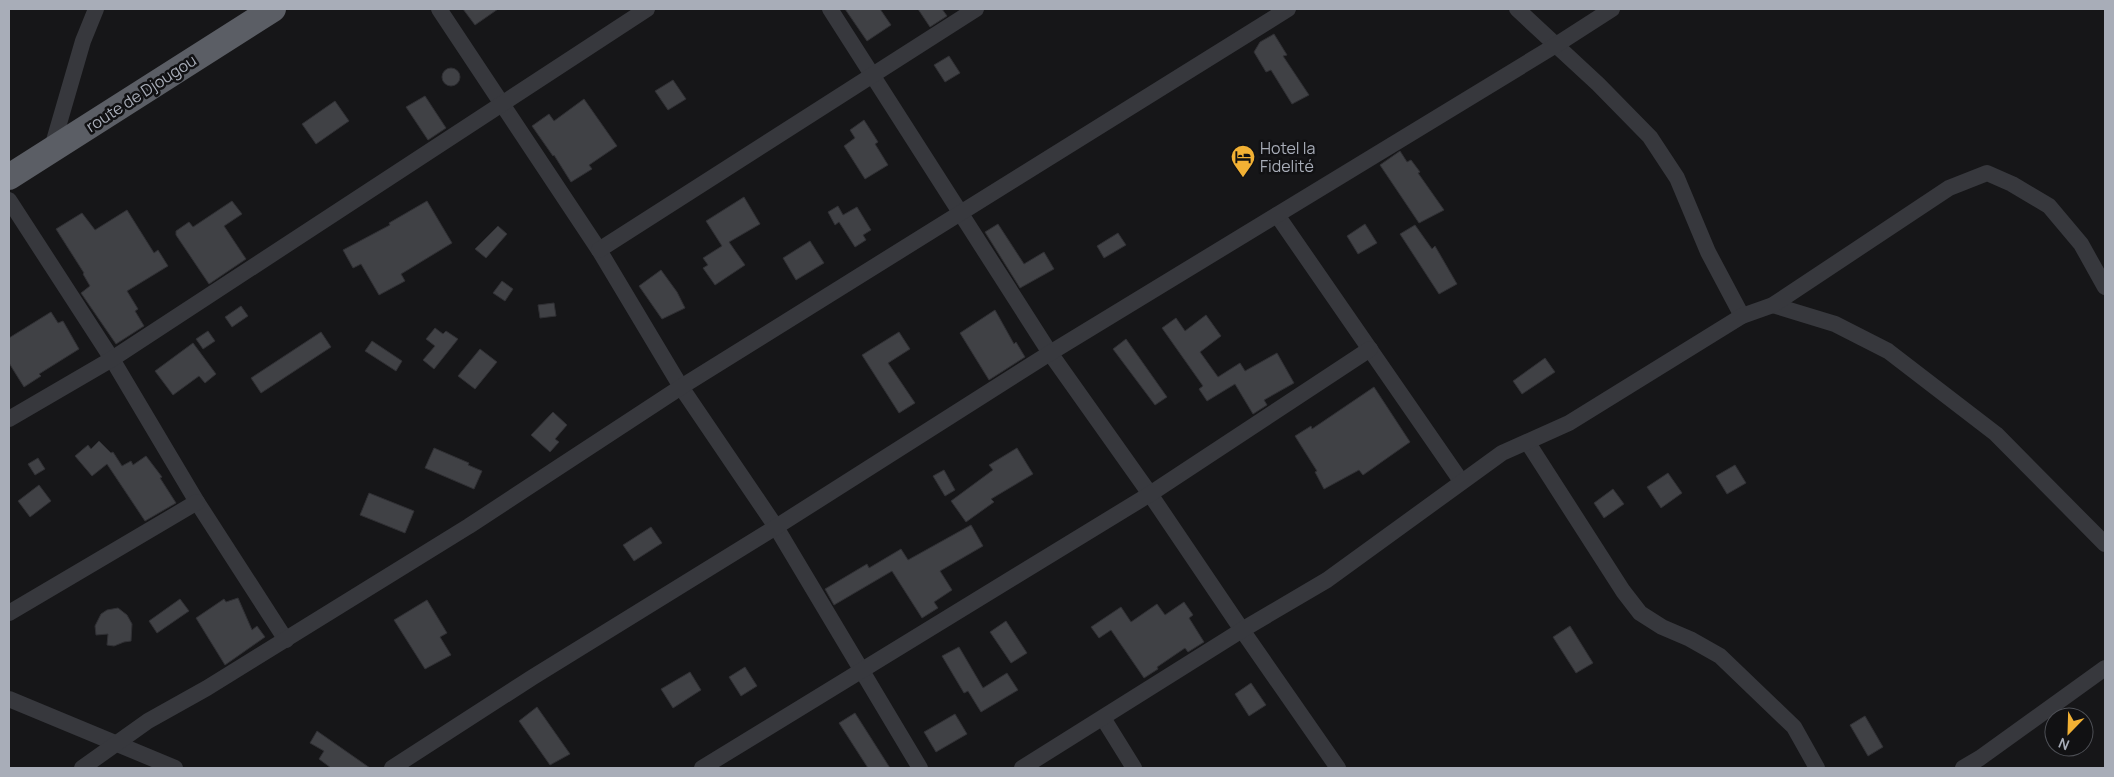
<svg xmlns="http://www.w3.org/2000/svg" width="2114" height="777" font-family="Manrope,sans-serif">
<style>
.building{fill:#404145;stroke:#303034}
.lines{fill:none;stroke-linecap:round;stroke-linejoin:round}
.minor{stroke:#37383d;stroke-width:16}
.trunk{stroke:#5b5e65;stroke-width:26}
.labels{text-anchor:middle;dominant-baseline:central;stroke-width:5;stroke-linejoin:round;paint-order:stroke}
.street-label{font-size:16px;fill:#a8adb8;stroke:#111113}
.poi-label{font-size:16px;fill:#a8adb8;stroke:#111113;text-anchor:start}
</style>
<rect width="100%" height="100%" fill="#161618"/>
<g class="building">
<path d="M463,9h35l-23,16z"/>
<path d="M845,9h35l11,16 -24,16z"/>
<path d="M918,9h24l5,7 -17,11z"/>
<path d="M1274,34l13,21 -4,1 26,39 -17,9 -21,-34 -5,2 -12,-20 6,-10z"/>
<path d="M949,56l11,17 -15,9 -11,-17z"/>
<circle cx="451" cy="77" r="9"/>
<path d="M673,80l13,19 -18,11 -13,-19z"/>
<path d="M425,96l21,32 -18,12 -22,-33z"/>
<path d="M584,99l33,47 -28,19 3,4 -21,13 -17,-27 -1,1 -21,-30 17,-12 5,7z"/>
<path d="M335,101l14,20 -33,23 -14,-20z"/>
<path d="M864,120l14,22 -3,2 13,21 -23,14 -21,-33 11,-8 -5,-8z"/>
<path d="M1400,151l7,11 4,-2 9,12 -2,1 26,37 -25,13 -39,-58z"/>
<path d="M744,197l16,27 -31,18 16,23 -30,20 -12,-17 5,-3 -5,-7 19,-12 -16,-25z"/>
<path d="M232,201l10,13 -18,12 22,33 -37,25 -33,-49v-4l13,-9 4,5z"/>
<path d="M427,201l25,42 -51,31 4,7 -26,14 -18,-31 -8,4 -10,-18 47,-25 -1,-2z"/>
<path d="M838,206l5,9 14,-8 14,23 -8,5 3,5 -11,7 -16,-25 -4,3 -7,-13z"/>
<path d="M127,210l27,43 4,-3 10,16 -41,25 11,18 -3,2 9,15 -28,18 -35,-51 9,-7 -7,-12 1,-1 -28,-44 26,-16 13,17z"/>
<path d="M998,224l26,40 20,-12 10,17 -34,19 -35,-56z"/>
<path d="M1365,224l12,19 -19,11 -11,-18z"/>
<path d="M1415,225l17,24 3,-3 22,38 -18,10 -39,-60z"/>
<path d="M498,226l9,8 -21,24 -11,-9z"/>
<path d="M1118,233l8,12 -22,13 -7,-12z"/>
<path d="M810,241l14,22 -28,17 -13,-22z"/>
<path d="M661,270l16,22 8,16 -23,11 -23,-33z"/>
<path d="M502,281l11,8 -8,12 -12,-8z"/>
<path d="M554,303l2,13 -16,2 -2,-13z"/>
<path d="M241,306l7,10 -16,11 -7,-10z"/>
<path d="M995,310l19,34 2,-2 9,15 -36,23 -29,-47z"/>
<path d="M51,312l7,11 5,-2 16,28 -40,25 2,2 -17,11 -15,-24v-25z"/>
<path d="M1206,315l15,21 -21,16 18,25 22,-14 5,8 32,-18 17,30 -30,17 3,5 -14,9 -18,-30 -28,17 -8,-12 4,-3 -41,-58 14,-10 9,13z"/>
<path d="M435,328l8,6 3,-3 12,8 -24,30 -11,-9 12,-14 -9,-7z"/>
<path d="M208,331l7,10 -12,8 -7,-10z"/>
<path d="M321,332l10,15 -70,46 -10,-15z"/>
<path d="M899,332l11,17 -22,14 27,40 -16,10 -37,-58z"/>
<path d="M1126,339l41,58 -12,8 -42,-56z"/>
<path d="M372,341l30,20 -6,10 -31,-20z"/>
<path d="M193,343l23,31 -11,9 -6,-7 -26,19 -18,-24z"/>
<path d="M480,349l17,13 -22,27 -17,-13z"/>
<path d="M1545,358l10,14 -33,22 -9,-13z"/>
<path d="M1374,387l36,55 -47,33 -4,-5 -35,19 -9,-17 2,-1 -22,-35 16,-10 1,3z"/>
<path d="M553,412l14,13 -12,14 4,3 -9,10 -19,-17z"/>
<path d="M99,441l12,12 2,-1 9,14 9,-5 2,4 13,-9 16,21 -2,1 16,25 -31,18 -38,-57 -15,12 -17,-20 13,-11 3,4z"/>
<path d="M434,448l35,15 -1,2 14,6 -8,18 -49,-21z"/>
<path d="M1017,448l16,26 -42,25 3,3 -28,20 -15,-21 42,-31 -4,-5z"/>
<path d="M38,458l7,11 -10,6 -7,-11z"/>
<path d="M1735,465l11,18 -19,11 -11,-18z"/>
<path d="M944,470l11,20 -10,6 -12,-20z"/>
<path d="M1668,473l14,20 -21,15 -14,-21z"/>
<path d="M39,485l12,16 -21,16 -12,-16z"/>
<path d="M1613,489l11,15 -20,14 -10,-15z"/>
<path d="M369,493l45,18 -9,22 -45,-18z"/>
<path d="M971,525l12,21 -43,25 12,19 -18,12 4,6 -16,10 -30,-47 -58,34 -9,-16 42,-25 2,4 32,-19 7,11z"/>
<path d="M651,527l11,16 -28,18 -11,-16z"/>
<path d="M238,598l14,32 5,-4 8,11 -40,28 -29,-47 28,-19 2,3z"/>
<path d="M180,599l9,12 -32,22 -8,-12z"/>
<path d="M427,600l20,33 -7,4 11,18 -26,14 -31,-49z"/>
<path d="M1184,602l9,13 -4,3 15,24 -16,10 -3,-4 -28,19 1,2 -14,9 -33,-48 -12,8 -8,-11 30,-20 10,15 26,-18 8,11z"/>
<path d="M118,608l9,7 5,9 -1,17 -7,1 -10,4 -7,-1 1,-11 -12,1 -1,-9 6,-12 6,-4z"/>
<path d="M1006,621l21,32 -16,10 -21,-31z"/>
<path d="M1570,626l23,37 -17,10 -23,-36z"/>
<path d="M959,647l24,41 24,-15 11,17 -37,22 -13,-21 -4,2 -22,-37z"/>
<path d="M745,667l12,19 -16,10 -12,-19z"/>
<path d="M690,672l11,18 -28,18 -12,-19z"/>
<path d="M1251,683l15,22 -17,11 -14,-22z"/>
<path d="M537,707l33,47 -20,11 -31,-44z"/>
<path d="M855,713l35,55h-22l-29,-45z"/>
<path d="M955,714l12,20 -31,18 -12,-20z"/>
<path d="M1865,716l18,31 -15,9 -18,-31z"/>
<path d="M317,731l53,37h-39l-12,-9 5,-8 -14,-8z"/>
</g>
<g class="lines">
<g class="minor">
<path d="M439,9l160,241 82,137 95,140 144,241"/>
<path d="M830,9l220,344 100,141 92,136 96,138"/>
<path d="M1517,9l81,75 52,53 27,41 31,74 34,64"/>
<path d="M51,151l32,-110 13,-32"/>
<path d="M9,200l103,159 85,143 89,138"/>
<path d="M1277,215l184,266"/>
<path d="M599,250l377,-241"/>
<path d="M1773,305l62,19 53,27 108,83 109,110"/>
<path d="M9,419l103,-60 535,-350"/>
<path d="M1528,443l95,148 17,22 22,14 28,12 30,17 74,71 23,41"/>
<path d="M9,613l188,-111"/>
<path d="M9,699l166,69"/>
<path d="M1103,718l31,50"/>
<path d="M82,768l66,-47 59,-33 262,-162 212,-139 607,-378"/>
<path d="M392,768l141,-91 243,-150 274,-174 506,-308 56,-36"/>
<path d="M702,768l448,-274 220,-145"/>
<path d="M1022,768l220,-138 85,-50 175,-127 67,-30 173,-107 31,-11 176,-117 38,-15 25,11 37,22 32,38 24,43"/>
<path d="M1963,768l17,-10 125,-90"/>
</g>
<path class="trunk" d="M9,177l264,-168"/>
</g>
<defs>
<symbol id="hotel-pin" viewBox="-11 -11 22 30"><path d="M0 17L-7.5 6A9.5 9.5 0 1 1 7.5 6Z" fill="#f2b134" stroke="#111113"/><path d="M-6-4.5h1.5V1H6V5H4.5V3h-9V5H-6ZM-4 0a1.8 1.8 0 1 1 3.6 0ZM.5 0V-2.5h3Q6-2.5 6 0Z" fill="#111"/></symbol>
</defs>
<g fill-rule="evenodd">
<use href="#hotel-pin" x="1229" y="143" width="28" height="38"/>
</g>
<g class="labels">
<g class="street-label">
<text transform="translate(141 93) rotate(-33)">route de Djougou</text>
</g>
<g class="poi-label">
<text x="1260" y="148">Hotel la<tspan x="1260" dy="18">Fidelité</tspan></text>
</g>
</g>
<rect width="2114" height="777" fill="none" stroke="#a8adb8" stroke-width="20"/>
<g transform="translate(2069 732) rotate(203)"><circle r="24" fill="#111113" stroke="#4d4f55"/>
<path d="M0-4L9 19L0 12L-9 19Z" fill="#f2b134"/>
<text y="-8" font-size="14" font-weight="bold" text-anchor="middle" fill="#a8adb8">N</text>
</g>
</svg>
